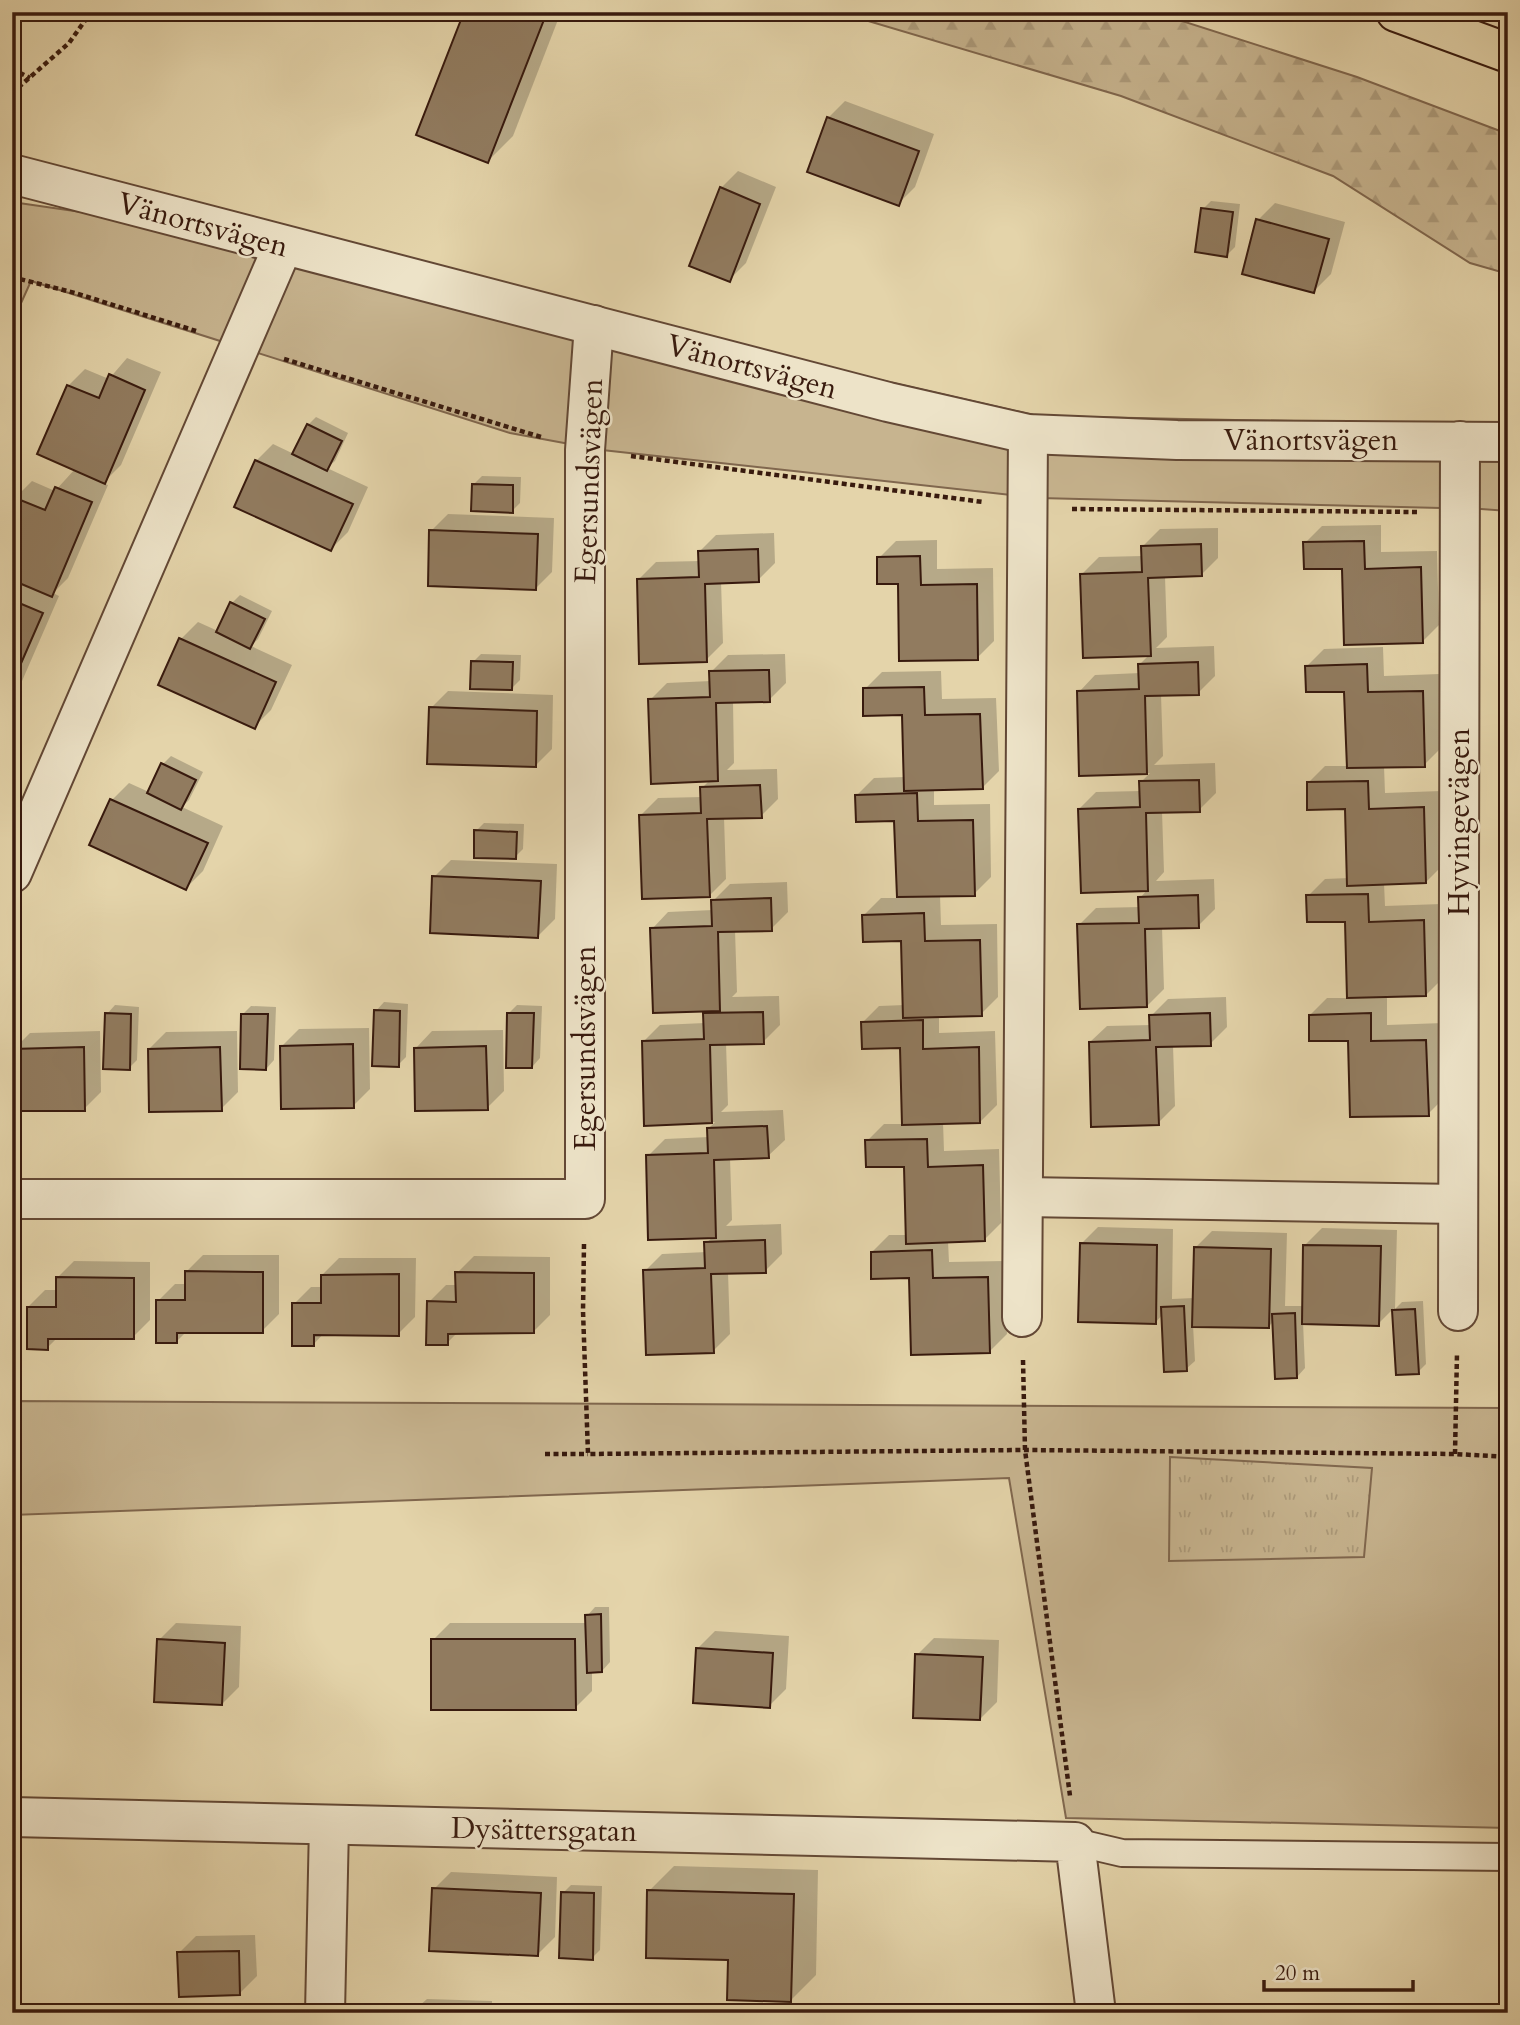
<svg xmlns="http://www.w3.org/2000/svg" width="1520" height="2025" font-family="Cardo,serif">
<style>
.grass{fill:#c7b48f;stroke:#80674e;stroke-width:2}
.forest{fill:url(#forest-firs);stroke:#80674e;stroke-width:2}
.park{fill:url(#park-tufts);stroke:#80674e;stroke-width:2}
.shadow{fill:#0003}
.building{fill:#917b5f;stroke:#381a0e;stroke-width:2}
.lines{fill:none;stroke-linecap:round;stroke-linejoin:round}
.lane-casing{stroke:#634835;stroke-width:30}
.street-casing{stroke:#634835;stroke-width:42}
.primary-casing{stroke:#381a0e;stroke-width:42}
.path{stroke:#381a0e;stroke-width:4.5;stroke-dasharray:5 3.5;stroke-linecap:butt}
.lane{stroke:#ede3c8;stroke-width:26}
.street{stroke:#ede3c8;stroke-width:38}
.primary{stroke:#e4d4aa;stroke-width:38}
.labels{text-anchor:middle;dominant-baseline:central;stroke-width:5;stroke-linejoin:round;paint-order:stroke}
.street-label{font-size:30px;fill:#381a0e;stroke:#ede3c8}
</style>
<defs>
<pattern id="forest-firs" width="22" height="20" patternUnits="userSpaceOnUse" patternTransform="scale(1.75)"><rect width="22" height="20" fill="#c7b48f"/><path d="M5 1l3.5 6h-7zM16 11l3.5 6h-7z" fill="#ac9a7a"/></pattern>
<pattern id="park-tufts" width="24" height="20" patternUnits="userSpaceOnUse" patternTransform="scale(1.75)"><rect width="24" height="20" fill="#c7b48f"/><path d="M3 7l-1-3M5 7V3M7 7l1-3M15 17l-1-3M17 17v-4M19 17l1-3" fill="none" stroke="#ac9a7a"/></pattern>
</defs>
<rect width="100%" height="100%" fill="#e4d4aa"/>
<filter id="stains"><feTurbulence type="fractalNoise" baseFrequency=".00286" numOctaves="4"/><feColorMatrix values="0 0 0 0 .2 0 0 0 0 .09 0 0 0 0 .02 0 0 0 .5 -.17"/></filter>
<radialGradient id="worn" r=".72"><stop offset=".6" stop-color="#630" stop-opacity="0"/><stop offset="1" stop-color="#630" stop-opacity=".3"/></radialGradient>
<g class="grass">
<path d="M12,202l283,41 326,78 417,95 453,9 17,3v83l-27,-2 -442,-11 -437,-48 -92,-17 -479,-152 -19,42z"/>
<path d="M12,1401l1496,7v420l-442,-10 -57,-340 -997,37z"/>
</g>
<path class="forest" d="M838,12h316l203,65 151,57v140l-38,-11 -137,-87 -212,-80z"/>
<path class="park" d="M1170,1457l202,11 -8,89 -195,4z"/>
<g class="shadow">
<path d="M466,12h95l-48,124 -25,25z"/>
<path d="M845,101l89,33 -19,53 -17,17 -70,-86z"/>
<path d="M738,171l38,16 -30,76 -17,17 -8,-92z"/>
<path d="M1211,201l29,3 -5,43 -8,8 -24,-46z"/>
<path d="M1275,203l70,19 -14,52 -17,17 -56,-71z"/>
<path d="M127,358l34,14 -40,93 -18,18 5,2 -40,93 -15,15 6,3 -40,92 -7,6v-101l11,-11 -8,-84 17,-17 23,10 20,-22 -7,-83 17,-17 24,10z"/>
<path d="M316,417l32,16 -13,28 -8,7 41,19 -20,45 -17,17 -75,-88 17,-17 21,10 14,-29z"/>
<path d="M482,476l39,1 -1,26 -8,8 -39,-26z"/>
<path d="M448,514l106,4 -2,54 -17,17 -104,-58z"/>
<path d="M1381,525v27l56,-1 2,74 -17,17 -78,-75 -39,-24 17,-17z"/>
<path d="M1218,528v30l-17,17 -36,1 2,61 -11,11 58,-2 1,30 -17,17 -37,1 2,62 -9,9 61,-2 1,30 -17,17 -37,1 2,61 -8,9 58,-2 1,30 -17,17 -36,1 2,62 -17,17 -68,-81 17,-17 44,-1v-9l8,-9 -69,-80 17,-17 45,-1v-9l9,-9 -69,2 -2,-83 16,-17 45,-2 -1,-8 11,-11 -68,-80 17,-17 44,-1v-10l17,-17z"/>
<path d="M774,533l1,30 -17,17 -37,1 2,62 -17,17 -67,-81 17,-17 44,-1 -1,-9 17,-17z"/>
<path d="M937,540v29l56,-1 1,73 -17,17 -77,-76 -21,-24 17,-17z"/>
<path d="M240,595l32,16 -14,28 -7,7 41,19 -21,45 -17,17 -94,-43 21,-45 17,-17 20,9 14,-28z"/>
<path d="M1383,647l1,29 55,-2 2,74 -17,17 -40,1 1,27 56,-2 2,74 -17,17 -42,1 1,23 56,-2 2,74 -17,17 -39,1v29l56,-2 2,74 -17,17 -79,-75 -39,-24 17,-17h22l-2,-78 -39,-24 17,-17 24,-1 -2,-71 -39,-24 17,-17h23l-2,-76 -39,-24 17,-17z"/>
<path d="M481,654l40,1 -1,25 -8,8 -39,-26z"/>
<path d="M785,654l1,29 -17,17 -36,1 1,62 -7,7 50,-1 1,30 -17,17 -37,1 2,62 -17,17 -68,-81 17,-17 44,-1v-9l8,-8 -60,-80 17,-17 44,-2v-9l17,-17z"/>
<path d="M941,671l1,28 54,-1 3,73 -17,17 -48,1v16l56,-1 1,73 -17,17 -34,1 1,30 56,-1 1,73 -17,17 -42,1v18l56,-2 2,74 -17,17h-37l1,29 55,-2 2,74 -17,17 -36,1 1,21 55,-1 3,73 -17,17 -79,-75 -39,-24 17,-17h19l-2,-70 -39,-24 17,-17h20l-2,-78 -40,-23 17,-17 26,-1 -2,-66 -39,-24 17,-17h17l-2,-79 -39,-24 17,-17 31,-1 -2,-64 -38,-24 17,-17z"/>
<path d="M448,691l105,4 -1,54 -17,17 -104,-58z"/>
<path d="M12,700l9,3 -9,20z"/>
<path d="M171,756l32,16 -14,28 -7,7 41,19 -20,45 -17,17 -74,-88 17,-17 20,9 14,-28z"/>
<path d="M484,823l40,1 -1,25 -8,8 -39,-26z"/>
<path d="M451,860l106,4 -2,55 -17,17 -104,-59z"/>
<path d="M787,882l1,30 -17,17 -36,1 2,62 -5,5 47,-1 1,29 -17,17 -37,1 2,62 -7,7 62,-2 2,30 -17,16 -38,2 2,62 -6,6 55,-2 1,30 -17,17 -37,1 2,62 -17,17 -68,-80 17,-17 45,-2 -1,-9 7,-6 -65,-81 17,-17 44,-2 -1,-8 7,-7 -69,2 -3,-82 17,-17 45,-2 -1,-9 5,-5 -57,-80 16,-17 45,-2v-9l17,-17z"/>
<path d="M1226,997l1,30 -17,17 -37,1 2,61 -17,17 -68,-81 17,-16 44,-1v-9l17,-17z"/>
<path d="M384,1002l24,2 -2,53 -8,8 -22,-54z"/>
<path d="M115,1005l24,2 -2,53 -8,8 -22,-54z"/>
<path d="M517,1005l25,1 -2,52 -8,9 -23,-54z"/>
<path d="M251,1006l25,1 -2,53 -8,9 -23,-55z"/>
<path d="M369,1028l1,61 -17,17 -71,-60 17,-17z"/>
<path d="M503,1030l1,61 -17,17 -71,-60 16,-17z"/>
<path d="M100,1031l1,61 -17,17 -71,-59 17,-17z"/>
<path d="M237,1031l1,61 -17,17 -72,-60 17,-17z"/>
<path d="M1098,1227l75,2 -1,70 22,-1 1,-50 17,-17 75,2 -2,73h19l1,-61 17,-17 75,2 -2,79 7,-7 21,-1 3,63 -8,8 -21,1 -3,-65 -16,16 -75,-2 2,46 -8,9 -23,-56 -6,6 -75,-2 2,36 -9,8 -23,-55 -8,9 -74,-79z"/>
<path d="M203,1255h76v59l-17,17h-75l-11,11 -18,-41 17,-17h11v-12z"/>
<path d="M474,1256l76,1v58l-17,17h-75l-11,11 -18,-41 17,-17h11v-12z"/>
<path d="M339,1258h77l-1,59 -17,17 -74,-1 -11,12 -19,-41 17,-17h11v-12z"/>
<path d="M12,1259h6v58l-6,6z"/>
<path d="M74,1261l76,1v58l-17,17h-75l-11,11 -19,-41 17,-17h12v-12z"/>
<path d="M595,1607h14l1,55 -8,9h-10v20l-17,17 -142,-68 17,-17h137v-7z"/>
<path d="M176,1623l65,3 -2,61 -17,17 -63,-64z"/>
<path d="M715,1631l74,5 -3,53 -17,17 -71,-58z"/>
<path d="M934,1638l65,2 -2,62 -17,17 -63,-64z"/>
<path d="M674,1866l144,4 -2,105 -25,25 -61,-42 -81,-67z"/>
<path d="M451,1872l106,5 -2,60 -17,17 -104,-65z"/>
<path d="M571,1885l31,1 -2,64 -8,8 -29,-65z"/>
<path d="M255,1935l2,41 -17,17 -61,-40 17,-17z"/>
<path d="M427,1999l65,2v12h-74v-6z"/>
<path d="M1433,2006l75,1v6h-82z"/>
<path d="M1241,2007l65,2v4h-70z"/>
<path d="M1023,2008v5h-58l2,-2z"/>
</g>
<g class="building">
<path d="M464,12h83l-59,151 -72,-28z"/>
<path d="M827,117l92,34 -20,55 -92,-34z"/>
<path d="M720,187l40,17 -30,78 -41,-16z"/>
<path d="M1201,208l32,4 -6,45 -32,-5z"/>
<path d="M1256,219l73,20 -15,54 -72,-19z"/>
<path d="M109,374l36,16 -40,94 -68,-30 30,-69 32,13z"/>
<path d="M307,424l35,17 -15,30 -35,-17z"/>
<path d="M255,460l98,44 -22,47 -97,-44z"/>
<path d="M472,484l41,1v28l-42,-2z"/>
<path d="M55,487l37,15 -40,95 -40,-17v-81l1,-2 32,13z"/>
<path d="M429,530l109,4 -2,56 -108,-4z"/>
<path d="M1364,541l1,28 56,-2 2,76 -79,2 -2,-76h-38l-1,-27z"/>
<path d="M1201,544l1,32 -54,2 3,78 -68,2 -3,-84 62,-2 -1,-26z"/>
<path d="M758,549l1,33 -54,2 2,78 -68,2 -2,-85 62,-2 -1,-26z"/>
<path d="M920,556l1,29 56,-1 1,76 -79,1 -1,-77h-21v-27z"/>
<path d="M12,600l31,13 -31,71z"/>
<path d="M230,602l35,17 -15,30 -34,-17z"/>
<path d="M179,638l97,44 -21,47 -97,-44z"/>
<path d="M471,661l42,1 -1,28 -42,-1z"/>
<path d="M1198,662l1,33 -54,1 2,78 -68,2 -2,-85 62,-2 -1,-25z"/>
<path d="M1367,664l1,28 55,-1 2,76 -78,1 -3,-76h-38l-1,-26z"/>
<path d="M769,670l1,32 -54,1 2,78 -67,3 -3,-85 62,-2 -1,-26z"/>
<path d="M924,687l1,28 55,-1 3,75 -79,2 -2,-76 -39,1v-28z"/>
<path d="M429,707l108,4 -1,56 -109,-3z"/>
<path d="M161,763l35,17 -15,30 -34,-17z"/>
<path d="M1199,780l1,32 -54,1 2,78 -67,2 -3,-84 62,-2 -1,-26z"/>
<path d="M1368,781l1,28 55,-2 2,76 -79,3 -2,-77 -38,1v-28z"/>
<path d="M760,785l2,33 -55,1 3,78 -68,2 -3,-84 62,-2 -1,-26z"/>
<path d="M917,793l1,28 55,-1 2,76 -78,1 -3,-76 -38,1 -1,-27z"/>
<path d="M110,799l98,44 -22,47 -97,-45z"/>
<path d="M474,830l43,2 -1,27 -42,-1z"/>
<path d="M432,876l109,5 -3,57 -108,-5z"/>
<path d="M1368,894l1,28 55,-2 2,76 -79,2 -2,-76h-38l-1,-27z"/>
<path d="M1198,895l1,33 -54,1 2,78 -67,2 -3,-85 62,-1 -1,-26z"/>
<path d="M771,898l1,33 -54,1 2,79 -67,2 -3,-85 62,-2 -1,-26z"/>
<path d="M924,913l1,28 55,-1 2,76 -79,2 -2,-77 -38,1 -1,-27z"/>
<path d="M374,1010l26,1 -1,56 -27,-1z"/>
<path d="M763,1012l1,32 -54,1 2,78 -68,3 -2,-85 62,-2 -1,-26z"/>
<path d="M105,1013l26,1 -1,56 -27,-1z"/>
<path d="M507,1013h27l-2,55h-26z"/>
<path d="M1210,1013l1,33 -55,1 3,78 -68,2 -2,-85 61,-2 -1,-25z"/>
<path d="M1371,1013v28l55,-1 3,76 -79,1 -2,-76h-39v-26z"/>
<path d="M241,1014h27l-2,56 -26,-1z"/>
<path d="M923,1020v29l56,-2 1,76 -78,2 -2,-77 -38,1 -1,-27z"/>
<path d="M353,1044l1,64 -73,1 -1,-63z"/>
<path d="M486,1046l2,64 -73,1 -1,-63z"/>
<path d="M84,1047l1,64h-72l-1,-62z"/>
<path d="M220,1047l2,64 -73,1 -1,-63z"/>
<path d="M767,1126l2,32 -55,2 2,78 -68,2 -2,-85 62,-2 -1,-25z"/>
<path d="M927,1139l1,28 55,-2 2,76 -79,3 -2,-77h-38l-1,-27z"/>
<path d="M765,1240l1,33 -55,1 3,79 -68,2 -3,-85 62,-2 -1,-26z"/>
<path d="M1080,1243l77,2 -1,79 -78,-2z"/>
<path d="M1303,1245l78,1 -2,80 -77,-2z"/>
<path d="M1194,1247l77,2 -2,79 -77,-1z"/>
<path d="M932,1250l1,28 55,-1 2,76 -79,2 -2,-77 -38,1v-27z"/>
<path d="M185,1271l78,1v61h-86v10h-21v-43h29z"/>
<path d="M455,1272l79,1v60l-86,1v11h-22l1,-44 29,1z"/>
<path d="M399,1274v62l-85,-1v11h-22v-43h29v-28z"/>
<path d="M56,1277l78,1v61h-86v11l-21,-1v-42h29z"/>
<path d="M1184,1306l3,65 -23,1 -3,-65z"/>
<path d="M1415,1309l4,65 -23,1 -4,-65z"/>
<path d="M1295,1313l2,65 -22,1 -3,-65z"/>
<path d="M601,1614l1,58 -15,1 -2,-58z"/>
<path d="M157,1639l68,4 -3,62 -68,-3z"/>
<path d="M431,1639h144l1,71h-145z"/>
<path d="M696,1648l77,5 -3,55 -77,-5z"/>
<path d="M915,1654l68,3 -3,63 -67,-2z"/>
<path d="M432,1888l109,5 -3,63 -109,-5z"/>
<path d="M647,1890l147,4 -3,108 -64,-2 1,-40 -82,-2z"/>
<path d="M561,1892l33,1 -1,67 -34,-2z"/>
<path d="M239,1951l1,44 -61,2 -2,-45z"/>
<path d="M417,2007l68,1v5h-68z"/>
</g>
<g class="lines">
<defs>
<path id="lane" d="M1075,1842l47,11 386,4"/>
<g id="street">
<path d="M12,174l876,228 140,32 149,6 331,2"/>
<path d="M12,873l271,-627"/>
<path d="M1023,1197l435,7"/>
<path d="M12,1199h573v-749l9,-125"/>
<path d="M1458,1311l2,-870"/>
<path d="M1022,1317l6,-883"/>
<path d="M12,1817l1063,25 21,171"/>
<path d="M325,2013l4,-188"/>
</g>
<path id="primary" d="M1396,12l112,41"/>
</defs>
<use href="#lane" class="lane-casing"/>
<use href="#street" class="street-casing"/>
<use href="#primary" class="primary-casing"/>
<g class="path">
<path d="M12,69l18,9"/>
<path d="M12,93l57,-50 22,-31"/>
<path d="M12,277l63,16 121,38"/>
<path d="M284,359l257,78"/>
<path d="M631,456l352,46"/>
<path d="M1072,509l345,3"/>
<path d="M584,1244l-1,67 5,143 437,-4 430,4 53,3"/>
<path d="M1023,1360l2,90 45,346"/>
<path d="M545,1454h43"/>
<path d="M1455,1454l2,-101"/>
</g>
<use href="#lane" class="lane"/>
<use href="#street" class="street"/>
<use href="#primary" class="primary"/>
</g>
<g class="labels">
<g class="street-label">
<text transform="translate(203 225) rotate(15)">Vänortsvägen</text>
<text transform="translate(752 367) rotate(15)">Vänortsvägen</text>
<text x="1311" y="440">Vänortsvägen</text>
<text transform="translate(589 481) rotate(-88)">Egersundsvägen</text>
<text transform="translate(1459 822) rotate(-90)">Hyvingevägen</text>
<text transform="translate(585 1048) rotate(-90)">Egersundsvägen</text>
<text transform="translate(544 1830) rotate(1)">Dysättersgatan</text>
</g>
</g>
<rect width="1520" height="2025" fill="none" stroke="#e4d4aa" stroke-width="42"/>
<rect x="14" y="14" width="1492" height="1997" fill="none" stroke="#381a0e" stroke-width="3.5"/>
<rect x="21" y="21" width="1478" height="1983" fill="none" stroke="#381a0e" stroke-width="2"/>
<path d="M1264 1980v10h149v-10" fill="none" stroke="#381a0e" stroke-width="3.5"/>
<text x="1275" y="1980" font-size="21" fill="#381a0e" stroke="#ede3c8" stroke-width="5" paint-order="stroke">20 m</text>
<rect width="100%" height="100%" filter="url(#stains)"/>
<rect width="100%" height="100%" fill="url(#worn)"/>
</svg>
